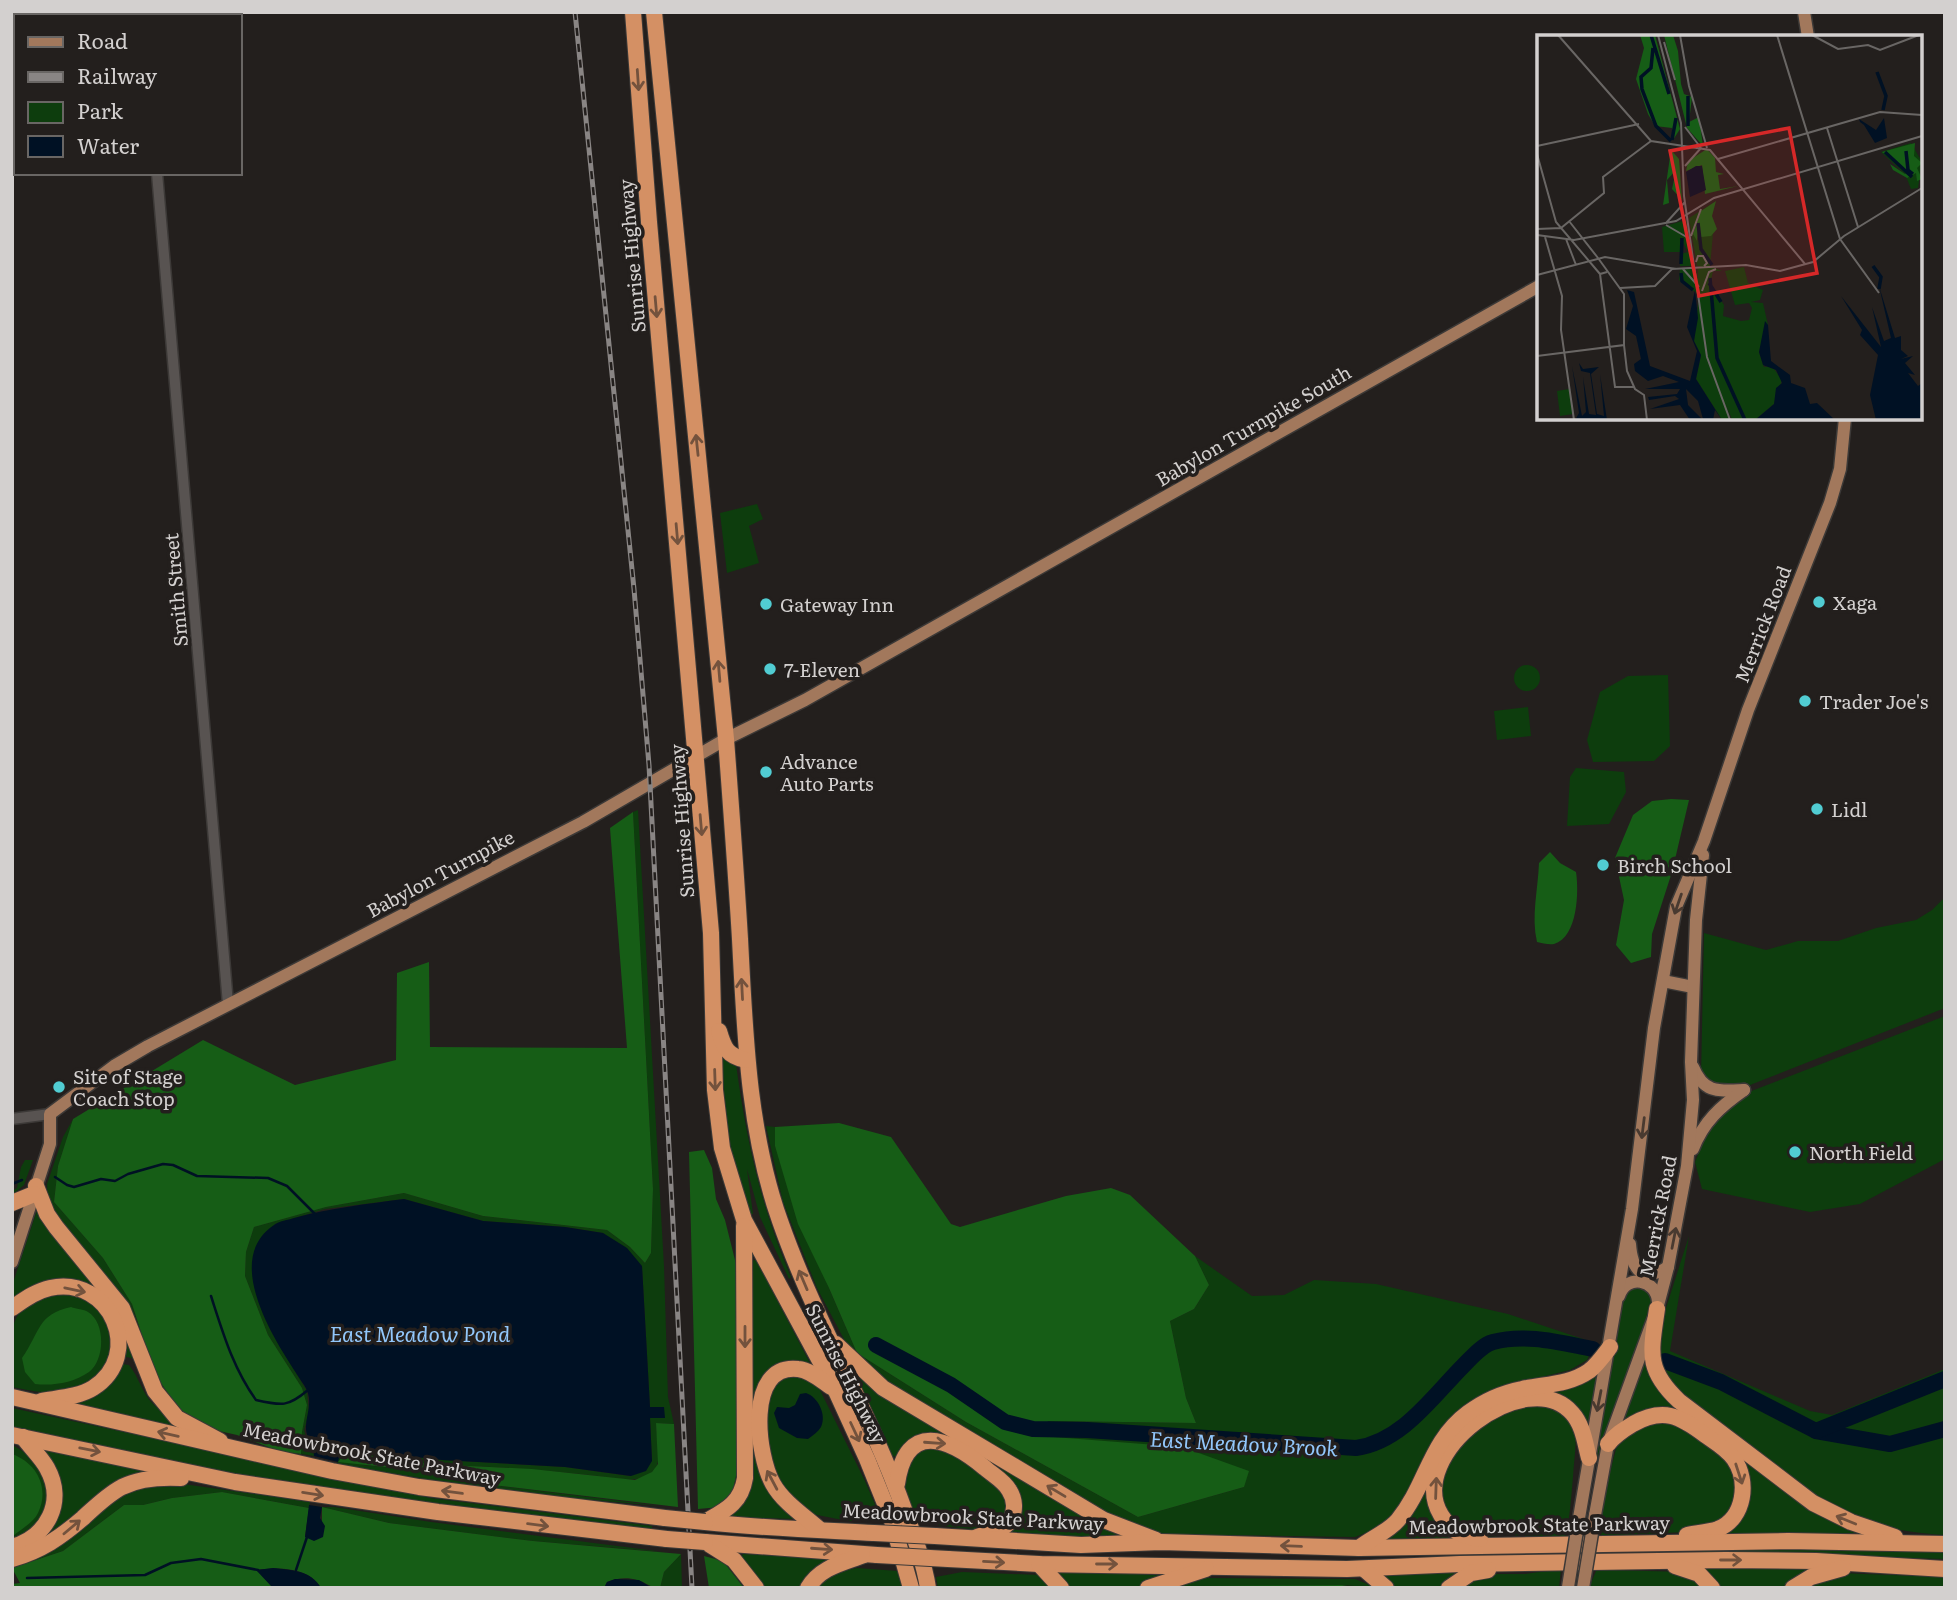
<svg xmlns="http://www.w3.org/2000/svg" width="1957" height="1600" font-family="Literata,serif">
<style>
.green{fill:#0d3d0d}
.forest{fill:#165d16}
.water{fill:#001124}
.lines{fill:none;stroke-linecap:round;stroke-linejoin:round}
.stream{stroke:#001124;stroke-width:2.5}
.river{stroke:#001124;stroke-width:16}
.minor-casing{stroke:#3c3937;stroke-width:13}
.major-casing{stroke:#3c3937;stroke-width:15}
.highway-casing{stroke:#3c3937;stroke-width:18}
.minor{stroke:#585351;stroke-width:10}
.major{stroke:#a2785c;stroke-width:12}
.highway{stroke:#d49064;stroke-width:16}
.rail-casing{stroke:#898584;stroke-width:5}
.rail{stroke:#231f1d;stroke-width:2.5;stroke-dasharray:8;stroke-linecap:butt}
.major-bridge-casing{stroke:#3c3937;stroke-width:15;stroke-linecap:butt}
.highway-bridge-casing{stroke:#3c3937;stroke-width:18;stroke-linecap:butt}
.major-bridge{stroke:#a2785c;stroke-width:12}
.highway-bridge{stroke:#d49064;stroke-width:16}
.oneway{stroke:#73523d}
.oneway2{stroke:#493a30}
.poi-dot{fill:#51ccd2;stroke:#231f1d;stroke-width:2.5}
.labels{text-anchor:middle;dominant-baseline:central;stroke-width:7;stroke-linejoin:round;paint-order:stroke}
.street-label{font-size:19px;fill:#d3d0cf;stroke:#231f1d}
.poi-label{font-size:19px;fill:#d3d0cf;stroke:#231f1d;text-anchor:start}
.water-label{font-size:21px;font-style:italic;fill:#92c7fb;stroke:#231f1d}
.inset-river{fill:none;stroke:#001124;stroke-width:3.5}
.inset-road{fill:none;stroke:#696664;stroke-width:2}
.view{fill:#d62828;fill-opacity:0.15;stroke:#d62828;stroke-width:3.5}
.inset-edge{fill:none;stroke:#d3d0cf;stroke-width:3.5}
</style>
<rect width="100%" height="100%" fill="#231f1d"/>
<g class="green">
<path d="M757,504l6,15 -14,7 10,37 -32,10 -7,-60z"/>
<circle cx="1527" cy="678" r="13"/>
<path d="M1668,675l2,71 -16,15 -61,1 -6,-22 13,-48 28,-16z"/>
<path d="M1528,707l3,29 -34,4 -3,-29z"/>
<path d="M1576,768l48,4 2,20 -17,32 -42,2 3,-49z"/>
<path d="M638,810l26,456 4,131 6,27 -18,-1c0,13 7,38 -2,47 -14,15 -38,8 -56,6 -79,-9 -157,-13 -236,-11l61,6 61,13 177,22 -149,-13 -175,-29 3,-11 5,-4 97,11 123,7 65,9 22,-15 -2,-43h15l-15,-11 -8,-140 -39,-34 -38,-6 -82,-6 -79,-22 -79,10 -50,15 -17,77 13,30 36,60 2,22 -5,17 2,7 7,7 1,12 -13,-2 1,-22 5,-27 -5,-17 -34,-53 -23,-59 1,-24 8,-25 72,-20 78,-14 79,23 124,14 23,17 15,16 6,-10 2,-64 -20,-377z"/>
<path d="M1945,897v111l-200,79 -32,-1 -12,-10 3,-143 62,17 32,-9h40l38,-13 40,-8 16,-10z"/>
<path d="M1945,1016v143l-85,45 -50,8 -108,-23 -7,-27 16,-39 30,-28z"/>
<path d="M725,1057l11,7c10,74 25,144 55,213l-2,2 -29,-62 -13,-48 6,45h-2c-24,-49 -27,-103 -31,-156z"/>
<path d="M73,1119l-15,47 -4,36 49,56 29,46 11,40 -95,-137 -1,-23 16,-47z"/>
<path d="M766,1126l9,1v19l54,142 28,65 109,69 172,95 106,-30 -44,-33 -18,-7 -141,-10 7,-16 148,2 -10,-25 -16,-77 24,-12 15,-24 -14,-29 57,40 32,-1 30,-15 62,4 132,30 87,29 -8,17 -17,10 -65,16 -105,124 -22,18 -23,9 -201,-3 -25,-9 -36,-20 -209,-122 -3,-8 -13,-9 -22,-23 -29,-55 -34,-86z"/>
<path d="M25,1160h8l-9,25 -12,10v-4l5,-3 4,-21z"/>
<path d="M37,1210l6,4 70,89 25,57 -11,-3 -7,2 3,-22 -38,-51 -73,17v-17z"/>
<path d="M1689,1236l-19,115 140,60 22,4 113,-46v166c-38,-2 -71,-9 -106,-22l-161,-123 -19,-19 -1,-38z"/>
<path d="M756,1260l56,107 -40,3 -16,74 42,75 -78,-2 20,-14 9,-242z"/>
<path d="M1637,1284l15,10 -1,10 -59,169 32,-178z"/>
<path d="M66,1291c8,3 18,4 26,9 4,2 7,8 11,12 23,29 7,73 -31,80 -20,3 -40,-1 -60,-5 0,-54 -12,-84 54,-96z"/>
<path d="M1649,1346l9,38 197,146v3l-145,3 15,-7 18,-60 -54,-50 -63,3 -2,-6z"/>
<path d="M122,1364l7,1c10,12 13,28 24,39 8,8 19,14 28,21h-19l-108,-23 62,-31z"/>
<path d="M1598,1369l-12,68c-24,-87 -146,-22 -156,43 -3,21 7,38 19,54l-2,6 -72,2v-3c51,-26 47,-83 88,-118 44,-38 91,-23 135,-52z"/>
<path d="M792,1372l25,12 48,97 17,40h-34l-36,-7 -20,-12 -21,-29 -6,-71 13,-25z"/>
<path d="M854,1373l74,47 189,111 -2,6 -25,2 -92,-5 20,-29 -47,-53 -66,-7 -9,12 -5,-2 -38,-81z"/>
<path d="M1550,1404l25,22c2,18 -1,33 -2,51 -2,23 -3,40 -8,63l-19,-4 -40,-1 -25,3 -14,-4 -29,-32 1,-27 29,-43 49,-26z"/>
<path d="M12,1408l418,90 222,28v3c-116,-12 -233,-24 -348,-43 -98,-17 -195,-38 -292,-59z"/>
<path d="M1643,1420l36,2 49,38 7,17 2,15 -14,28 -35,12 -74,3 -13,2 -2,-22 17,-66 14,-20z"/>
<path d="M12,1445c30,14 53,55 25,83 -5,6 -17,9 -25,13z"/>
<path d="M920,1445l25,2 57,41 6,13c-1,10 -3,20 -12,24 -17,9 -60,-1 -80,-3l-14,-43z"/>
<path d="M35,1448l45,7 82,19 -35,4 -61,50 -53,23 44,-42z"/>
<path d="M146,1484h37l127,18 -1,6 -87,-16 -50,6 -29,7h-19l-61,46 -51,17v-6l103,-67z"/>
<path d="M322,1507h12l97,15 233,30 -131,-11 -144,-18z"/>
<path d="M1835,1548l110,4v7l-243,-7 1,-3z"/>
<path d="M681,1554l1,34h-22l4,-16z"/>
<path d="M743,1554l102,5 -43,29h-40l-22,-30z"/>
<path d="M1596,1566l14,4 76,2 20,16h-117l7,-17z"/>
<path d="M857,1568l41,3 5,17h-91l2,-4 27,-13z"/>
<path d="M1701,1568h114l-28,20h-72z"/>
<path d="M1561,1569l-2,19h-105l36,-14h35z"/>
<path d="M1078,1570l92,6 -34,12h-70l-7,-9 1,-6z"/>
<path d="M1470,1571l-26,17h-54l-7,-7 1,-5z"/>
<path d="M962,1572l78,3 14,13h-116l-2,-11z"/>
<path d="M1838,1573l107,4v11h-142z"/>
<path d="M1205,1578l150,1 22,9 -35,-3 -181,3z"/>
</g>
<g class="forest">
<path d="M1671,799l18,1 -17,72 -20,62 -1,23 -20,6 -15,-18 8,-45 -9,-42 18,-43 19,-14z"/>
<path d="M633,812l20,377 -2,64 -6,10 -15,-16 -23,-17 -124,-14 -79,-23 -78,14 -72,20 -8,25 -1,24 23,59 34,53 5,17 -5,27 -1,22 -22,-3 -42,-16 -27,-6 -31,-20 -25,-36 -22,-69 -29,-46 -49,-56 4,-36 15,-47 130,-79 92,45 101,-25 1,-87 32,-11 1,85 197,1 -17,-220z"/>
<path d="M1550,852l10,11 16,9c3,19 2,65 -22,72 -5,1 -12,-1 -17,-2 -6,-26 1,-52 2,-79z"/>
<path d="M839,1123l52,14 60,87 9,3 106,-31 45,-8 19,7 65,61 14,29 -15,24 -24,12 16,77 10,25 -148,-2 -7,15 141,11 67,24 -5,16 -106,30 -172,-95 -109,-69 -28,-65 -31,-64 -23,-78v-19z"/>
<path d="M704,1150l8,18 4,31 9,21 11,44v212l-4,18 -12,13 -22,2 -9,-357z"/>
<path d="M71,1307c5,2 13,2 17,5 18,11 17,48 1,60 -16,11 -36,14 -54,12l-10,-12 -3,-14c18,-25 15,-44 49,-51z"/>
<path d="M656,1423l18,1 4,83 -194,-23 -61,-13 -85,-9 8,-10 83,12 103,5 103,11 17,-8 6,-8z"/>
<path d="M12,1454c25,9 38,34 26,59 -4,9 -18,17 -25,23z"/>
<path d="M222,1492l87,16 -4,29 17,-14v-16l67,16 144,18 148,13 -17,18 -4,16c-10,0 -14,-6 -23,-8 -9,-3 -21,-2 -30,2l-3,6h-283c-12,-21 -43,-21 -64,-18l16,18h-261v-4l8,-1 -8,-15 51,-17 61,-46h19l29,-7z"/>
<path d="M704,1556l19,5 21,27h-35z"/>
<path d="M1342,1585l16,3h-170l11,-2z"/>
</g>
<g class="water">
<path d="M404,1199l79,22 82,6 38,6 24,15 15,18 8,141h14l1,11h-15l2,43 -6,10 -15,5 -66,-9 -123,-7 -97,-11 -5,4 -2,9 -24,-6 -1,-12c-18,-19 6,-37 -9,-59 -26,-39 -84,-124 -30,-160 5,-4 14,-5 20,-7 36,-10 73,-14 110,-19z"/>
<path d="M806,1393c12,4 21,22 15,34 -3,5 -8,8 -13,12l-11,-1 -18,-10 -5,-15 3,-6 12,1 6,-3 5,-11z"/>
<path d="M309,1505l13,2 -2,11 5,8 -2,11 -9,4 -9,-4z"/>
<path d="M273,1568c18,2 38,2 48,20h-48l-17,-18z"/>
<path d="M615,1579l24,1 13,8h-48l3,-6z"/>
</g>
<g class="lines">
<g class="stream">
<path d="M55,1177l12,8 7,2 27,-8 14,2 13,-7 35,-10 10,1 24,11 71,2 19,8 28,28"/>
<path d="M12,1184l10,-4"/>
<path d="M211,1296c12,37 22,72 45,104 26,6 32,7 52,-10"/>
<path d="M296,1570l11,-33"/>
<path d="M27,1578l118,-3 26,-12 30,-4 57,11"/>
</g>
<g class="river">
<path d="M876,1345l75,40 54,37 28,7 54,1 269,18c46,-6 77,-52 108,-83 8,-8 18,-20 29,-23 33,-9 68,1 100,7"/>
<path d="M1665,1361l56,21 95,49 74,13 55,-15"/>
<path d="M1816,1431l129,-52"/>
</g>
<defs>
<g id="minor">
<path d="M143,12l1,4"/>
<path d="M157,173l71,831"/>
<path d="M12,1119l38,-5"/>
</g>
<g id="major">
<path d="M1804,12l4,25"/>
<path d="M1663,981l30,6"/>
<path d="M1693,1067c11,27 26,24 51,23"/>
<path d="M1693,1149c10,-27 28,-43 51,-59"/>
<path d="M1630,1244c2,27 13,39 38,23"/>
<path d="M12,1262l38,-118v-30l64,-48 34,-20 435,-224 143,-83 79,-39 734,-414"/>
<path d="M1619,1296c7,-23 38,-17 39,6"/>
<path d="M1595,1515l13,-71 49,-135 11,-42 19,-101 6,-66 -2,-38 5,-142 7,-65"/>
<path d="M1579,1518l53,-309 22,-181 22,-121 28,-66 44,-131 82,-207 10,-34 5,-51"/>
</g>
<g id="highway">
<path d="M633,12l16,210 62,711 4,157 7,58 22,72 91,169 32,70 25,62 19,67"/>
<path d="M654,12l72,727c5,67 10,133 14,200 5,95 8,192 40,282 35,100 90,191 125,291 9,24 19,50 23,76"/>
<path d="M719,1031c5,17 8,25 27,29"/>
<path d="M36,1186l11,28 9,13 66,81 33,83 22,27 43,23"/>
<path d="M12,1203l22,-9"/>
<path d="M12,1308c12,-8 24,-17 38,-20 61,-13 95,67 43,100 -14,9 -36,10 -52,13"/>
<path d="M1657,1309c-6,43 -12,60 22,92l134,102 38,19 44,15"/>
<path d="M836,1344l47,44 221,132 52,20"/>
<path d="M12,1397l320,74 87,16 246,31"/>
<path d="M12,1435l223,47 203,30 229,27"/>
<path d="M1608,1444c7,-9 15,-14 25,-20 30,-17 47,-8 72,11 10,7 22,14 29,24 15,22 11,59 -16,70 -9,3 -21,4 -31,6"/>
<path d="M897,1484c9,-64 52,-46 88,-16 8,7 19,13 24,22 6,9 7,21 1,31 -7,10 -22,12 -33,16"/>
<path d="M705,1522c21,-12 36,-19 40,-44l-1,-252"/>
<path d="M705,1522c56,6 113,8 169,11"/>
<path d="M819,1529c-16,-14 -36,-27 -46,-45 -16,-28 -28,-121 25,-115 12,1 23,11 33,18"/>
<path d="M935,1536l146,9 80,-3 198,6 429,-7 157,3"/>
<path d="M1480,1539c-19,-3 -29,-8 -39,-24 -37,-61 86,-153 131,-102 11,12 13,30 17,45"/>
<path d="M705,1542l172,13"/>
<path d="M707,1543l27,17 22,28"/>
<path d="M12,1547c35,-10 54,-45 35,-79 -6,-11 -17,-21 -24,-31"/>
<path d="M1359,1548c12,-10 29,-16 39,-28 29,-35 31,-78 70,-107 16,-12 34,-20 54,-24 22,-5 47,-4 67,-18 8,-6 15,-16 21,-24"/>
<path d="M12,1559c29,-8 49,-22 71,-41 12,-11 24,-23 39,-31 18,-9 39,-10 59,-9"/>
<path d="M948,1559l91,5 308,5 113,-5 265,-4 91,1 129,8"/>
<path d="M1039,1564l22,24"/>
<path d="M1675,1566l24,8 13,14"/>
<path d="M1364,1569l22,19"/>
<path d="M808,1588c12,-21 35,-25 56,-33"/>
<path d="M1148,1588l58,-19"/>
<path d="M1449,1588l22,-15 17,-3"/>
<path d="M1793,1588l18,-11 32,-9"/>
</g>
</defs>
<use href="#minor" class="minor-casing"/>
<use href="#major" class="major-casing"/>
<use href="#highway" class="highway-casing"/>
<use href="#minor" class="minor"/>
<use href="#major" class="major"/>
<use href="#highway" class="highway"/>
<defs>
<path id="rail" d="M575,12l59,577 15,176 43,823"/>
</defs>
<use href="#rail" class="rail-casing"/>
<use href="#rail" class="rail"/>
<defs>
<g id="major-bridge">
<path d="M1568,1587l11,-69"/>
<path d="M1583,1588l12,-73"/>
</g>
<g id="highway-bridge">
<path d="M665,1518l40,4"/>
<path d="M874,1533l61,3"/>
<path d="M667,1539l38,3"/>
<path d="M877,1555l71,4"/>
</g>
</defs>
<use href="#major-bridge" class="major-bridge-casing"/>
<use href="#highway-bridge" class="highway-bridge-casing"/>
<use href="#major-bridge" class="major-bridge"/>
<use href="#highway-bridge" class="highway-bridge"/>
</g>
<defs><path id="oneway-shaft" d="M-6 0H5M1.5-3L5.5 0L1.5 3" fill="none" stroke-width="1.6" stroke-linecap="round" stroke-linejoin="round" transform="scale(1.75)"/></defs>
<g class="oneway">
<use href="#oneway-shaft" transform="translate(638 80) rotate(86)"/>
<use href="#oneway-shaft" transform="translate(656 307) rotate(85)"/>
<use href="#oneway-shaft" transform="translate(697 445) rotate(-96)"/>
<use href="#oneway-shaft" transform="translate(677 534) rotate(85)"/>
<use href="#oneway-shaft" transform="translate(719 671) rotate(-95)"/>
<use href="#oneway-shaft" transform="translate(701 825) rotate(85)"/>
<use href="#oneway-shaft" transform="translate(742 989) rotate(-93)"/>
<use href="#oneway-shaft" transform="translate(715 1080) rotate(88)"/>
<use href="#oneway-shaft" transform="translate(803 1280) rotate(-113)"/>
<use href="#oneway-shaft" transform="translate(75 1290) rotate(12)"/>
<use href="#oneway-shaft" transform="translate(745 1337) rotate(90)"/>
<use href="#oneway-shaft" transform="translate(855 1432) rotate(65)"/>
<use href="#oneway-shaft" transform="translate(168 1434) rotate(-167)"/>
<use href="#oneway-shaft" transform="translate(935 1443) rotate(4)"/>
<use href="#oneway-shaft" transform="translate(90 1450) rotate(11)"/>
<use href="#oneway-shaft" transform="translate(1739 1474) rotate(72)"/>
<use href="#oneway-shaft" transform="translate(772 1480) rotate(-118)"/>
<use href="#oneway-shaft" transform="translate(1436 1488) rotate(-88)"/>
<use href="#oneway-shaft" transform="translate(1056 1491) rotate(-149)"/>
<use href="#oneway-shaft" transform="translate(452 1492) rotate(-172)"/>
<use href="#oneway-shaft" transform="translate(313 1494) rotate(9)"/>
<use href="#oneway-shaft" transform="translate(1846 1520) rotate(-158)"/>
<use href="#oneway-shaft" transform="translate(538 1525) rotate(7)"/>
<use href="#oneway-shaft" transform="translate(72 1527) rotate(-40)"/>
<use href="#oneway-shaft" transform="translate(1291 1546) rotate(-178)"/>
<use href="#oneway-shaft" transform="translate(822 1549) rotate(4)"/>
<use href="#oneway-shaft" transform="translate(1731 1560)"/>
<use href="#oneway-shaft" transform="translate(994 1562) rotate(3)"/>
<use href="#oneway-shaft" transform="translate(1107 1564)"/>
</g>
<g class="oneway2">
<use href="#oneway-shaft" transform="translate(1678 904) rotate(109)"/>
<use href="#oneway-shaft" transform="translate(1643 1128) rotate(97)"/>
<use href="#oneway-shaft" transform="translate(1674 1238) rotate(-79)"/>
<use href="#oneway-shaft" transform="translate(1599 1401) rotate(101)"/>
</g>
<g class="poi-dot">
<circle cx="1819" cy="602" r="7"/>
<circle cx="766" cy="604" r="7"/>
<circle cx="770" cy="669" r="7"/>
<circle cx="1805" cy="701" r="7"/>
<circle cx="766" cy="772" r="7"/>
<circle cx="1817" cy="809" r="7"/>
<circle cx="1603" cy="865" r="7"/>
<circle cx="59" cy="1087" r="7"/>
<circle cx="1795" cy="1152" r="7"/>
</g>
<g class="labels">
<g class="street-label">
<text transform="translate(631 256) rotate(-95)">Sunrise Highway</text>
<text transform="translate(1253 425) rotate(-30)">Babylon Turnpike South</text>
<text transform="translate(175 590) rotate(-95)">Smith Street</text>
<text transform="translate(1762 624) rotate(-69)">Merrick Road</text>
<text transform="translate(681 821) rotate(-94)">Sunrise Highway</text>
<text transform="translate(440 873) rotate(-28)">Babylon Turnpike</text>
<text transform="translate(1657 1216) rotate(-79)">Merrick Road</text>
<text transform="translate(847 1373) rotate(63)">Sunrise Highway</text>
<text transform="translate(372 1453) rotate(11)">Meadowbrook State Parkway</text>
<text transform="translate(973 1516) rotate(3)">Meadowbrook State Parkway</text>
<text transform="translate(1539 1524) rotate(-1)">Meadowbrook State Parkway</text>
</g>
<g class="poi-label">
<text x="1833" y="602">Xaga</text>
<text x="780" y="604">Gateway Inn</text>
<text x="784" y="669">7-Eleven</text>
<text x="1819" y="701">Trader Joe's</text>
<text x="780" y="761">Advance<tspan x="780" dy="22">Auto Parts</tspan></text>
<text x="1831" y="809">Lidl</text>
<text x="1617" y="865">Birch School</text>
<text x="73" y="1076">Site of Stage<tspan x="73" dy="22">Coach Stop</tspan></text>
<text x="1809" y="1152">North Field</text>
</g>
<g class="water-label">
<text x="420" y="1332">East Meadow Pond</text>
<text transform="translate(1244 1442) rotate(3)">East Meadow Brook</text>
</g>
</g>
<g transform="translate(1537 35)">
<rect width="385" height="385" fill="#231f1d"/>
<path d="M374,108l11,19 -4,26 -7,1 -6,-15 -24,-22zM179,166l-15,10 -8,23 5,7 -1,-15 4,10 12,-2 -3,32 12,5h-9l-3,13 14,21 -1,11 18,5 8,-1 3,-12 -3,-5 -14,2 -10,-34 19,-4 4,16 15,7 -3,10 -9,2 12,1 5,22 -9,27 5,15 8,-1 10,14 -8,24 -19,16h-23l-6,-17 5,17 -3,-8 1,8h-7l-26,-41 5,-24 -7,-14 5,-46 -20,-15 1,-11 16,-1 2,11v-11h9l-10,-2 -8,-48zM149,185l9,46h-15v-12l8,-2 -8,-15 2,15h-18l-2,-25zM32,354l4,25 -13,2 -3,-25z" fill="#0d3d0d"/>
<path d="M103,0h15l25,94 -7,11 -1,-12 -17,-2 -7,-12 -12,-35 8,-31zM127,0h9l5,16 3,33 3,10 8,3 -3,25 10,-5 4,29 -16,-18zM378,108l-1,13 8,7 -5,5 5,11 -5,2 -1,-8 -9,5 -14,-8 -3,-6 15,10 3,-2 -26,-20zM170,114l8,9 1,14 8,2 -6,1 2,14 18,-3 -33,8 -3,-29 -16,6 2,-10zM134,115l8,9 3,41 -10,-11 4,-19 -9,10 2,23 -6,2zM179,166l-4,15 5,13 -6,7 -10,1 -3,-11 -1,15 -4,-7 8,-23z" fill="#165d16"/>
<path d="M347,83l3,20 -12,5 -11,-18 -4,-3 -1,-3 17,11zM159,131h6l4,24 -16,7 -4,-25zM342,251l16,52 6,-2v14l7,6 -7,3 12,-3 -8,7 10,12 -7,-2 10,13 4,-3v37h-46l-6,-25 8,-40 -18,-20 2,-5 -21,-34 40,51 -9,-40 12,34 7,-3zM90,255l7,2 16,74 40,15 7,-30 -10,-24 8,-37 3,28 -4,23 7,14 -5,24 26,41 -7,-10 -2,10 -10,-1 -5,-18 -12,-12 2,16 15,15h-13l-10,-15 -30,4 29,-10 -4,-3 -26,4 -1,-3 29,-3 3,-5h-35l34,-7 -16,-6 -15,5 -13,-10 -1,-7 7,-5 -5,-23 -10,-7 7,-23zM228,286l3,4 3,36 19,14 1,8 14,5 5,16 7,-1 18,17h-80l19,-16 2,-16 6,-5 -6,-13 -13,-5 -4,-13zM42,328l4,6 16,-2 -8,7 6,40 7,2 -4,-42 7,46h-32l4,-7 -7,-47 10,50 4,-4 -3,-35 6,37 7,1 -6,-42 -9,-2z" fill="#001124"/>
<path class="inset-river" d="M114,0l18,59M116,13l-2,20 -10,9 1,12 14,37 15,15M340,37l9,24 -3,14M151,61v30M135,105l4,-22M369,116l2,19 5,4M348,117l27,25M161,188l3,26 11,16M144,229l1,-26M336,231l8,11 -2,12M144,238l1,8 11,9M173,243l7,80 28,62M172,248l12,19"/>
<path class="inset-road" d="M21,0l93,106 59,9 95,114M121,0l23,88 3,73 23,161 23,63M143,0l9,51 18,62M240,0l63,204M275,0l26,14 30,-4 12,5 39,-15M127,7l11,38M148,92l16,21M290,93l31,99M0,111l102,-22M0,119l19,68 44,52 7,-2M181,124l162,-47 42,3M148,131l16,-18M32,186l29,37M129,188l19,-21M129,190l24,14M0,194l24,-1 43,-35 -1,-16 48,-36M0,200l37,5 102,-19 38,-23 208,-62M154,201l10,-27M8,202l17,59 -1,34 13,90M29,204l10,26M303,204l39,54M159,227l2,-6h5l4,7 -3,3M135,234l74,-4 34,6 33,-9 31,-26 78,-48M146,234l16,18M63,239l15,113h19M0,240l68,-18 71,12M83,253l35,-2 17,-17M165,256l7,-19 7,-3M87,310l3,26 8,18 9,6 3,25M0,321l87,-11v-51l-26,-36"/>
<path class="view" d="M252,93l28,145 -118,23 -29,-145z"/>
<rect width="385" height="385" class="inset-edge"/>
</g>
<rect width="1957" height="1600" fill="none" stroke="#d3d0cf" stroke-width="28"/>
<rect x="14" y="14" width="228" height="161" fill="#231f1d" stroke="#696664" stroke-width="2"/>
<rect x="28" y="37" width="35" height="10" fill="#a2785c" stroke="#696664" stroke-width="2"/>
<text x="77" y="49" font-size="21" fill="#d3d0cf">Road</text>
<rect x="28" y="72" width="35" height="10" fill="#898584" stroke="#696664" stroke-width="2"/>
<text x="77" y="84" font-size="21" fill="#d3d0cf">Railway</text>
<rect x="28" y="102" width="35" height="21" fill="#0d3d0d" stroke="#696664" stroke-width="2"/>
<text x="77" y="119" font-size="21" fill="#d3d0cf">Park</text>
<rect x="28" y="136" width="35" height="21" fill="#001124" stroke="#696664" stroke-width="2"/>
<text x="77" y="154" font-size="21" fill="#d3d0cf">Water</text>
</svg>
